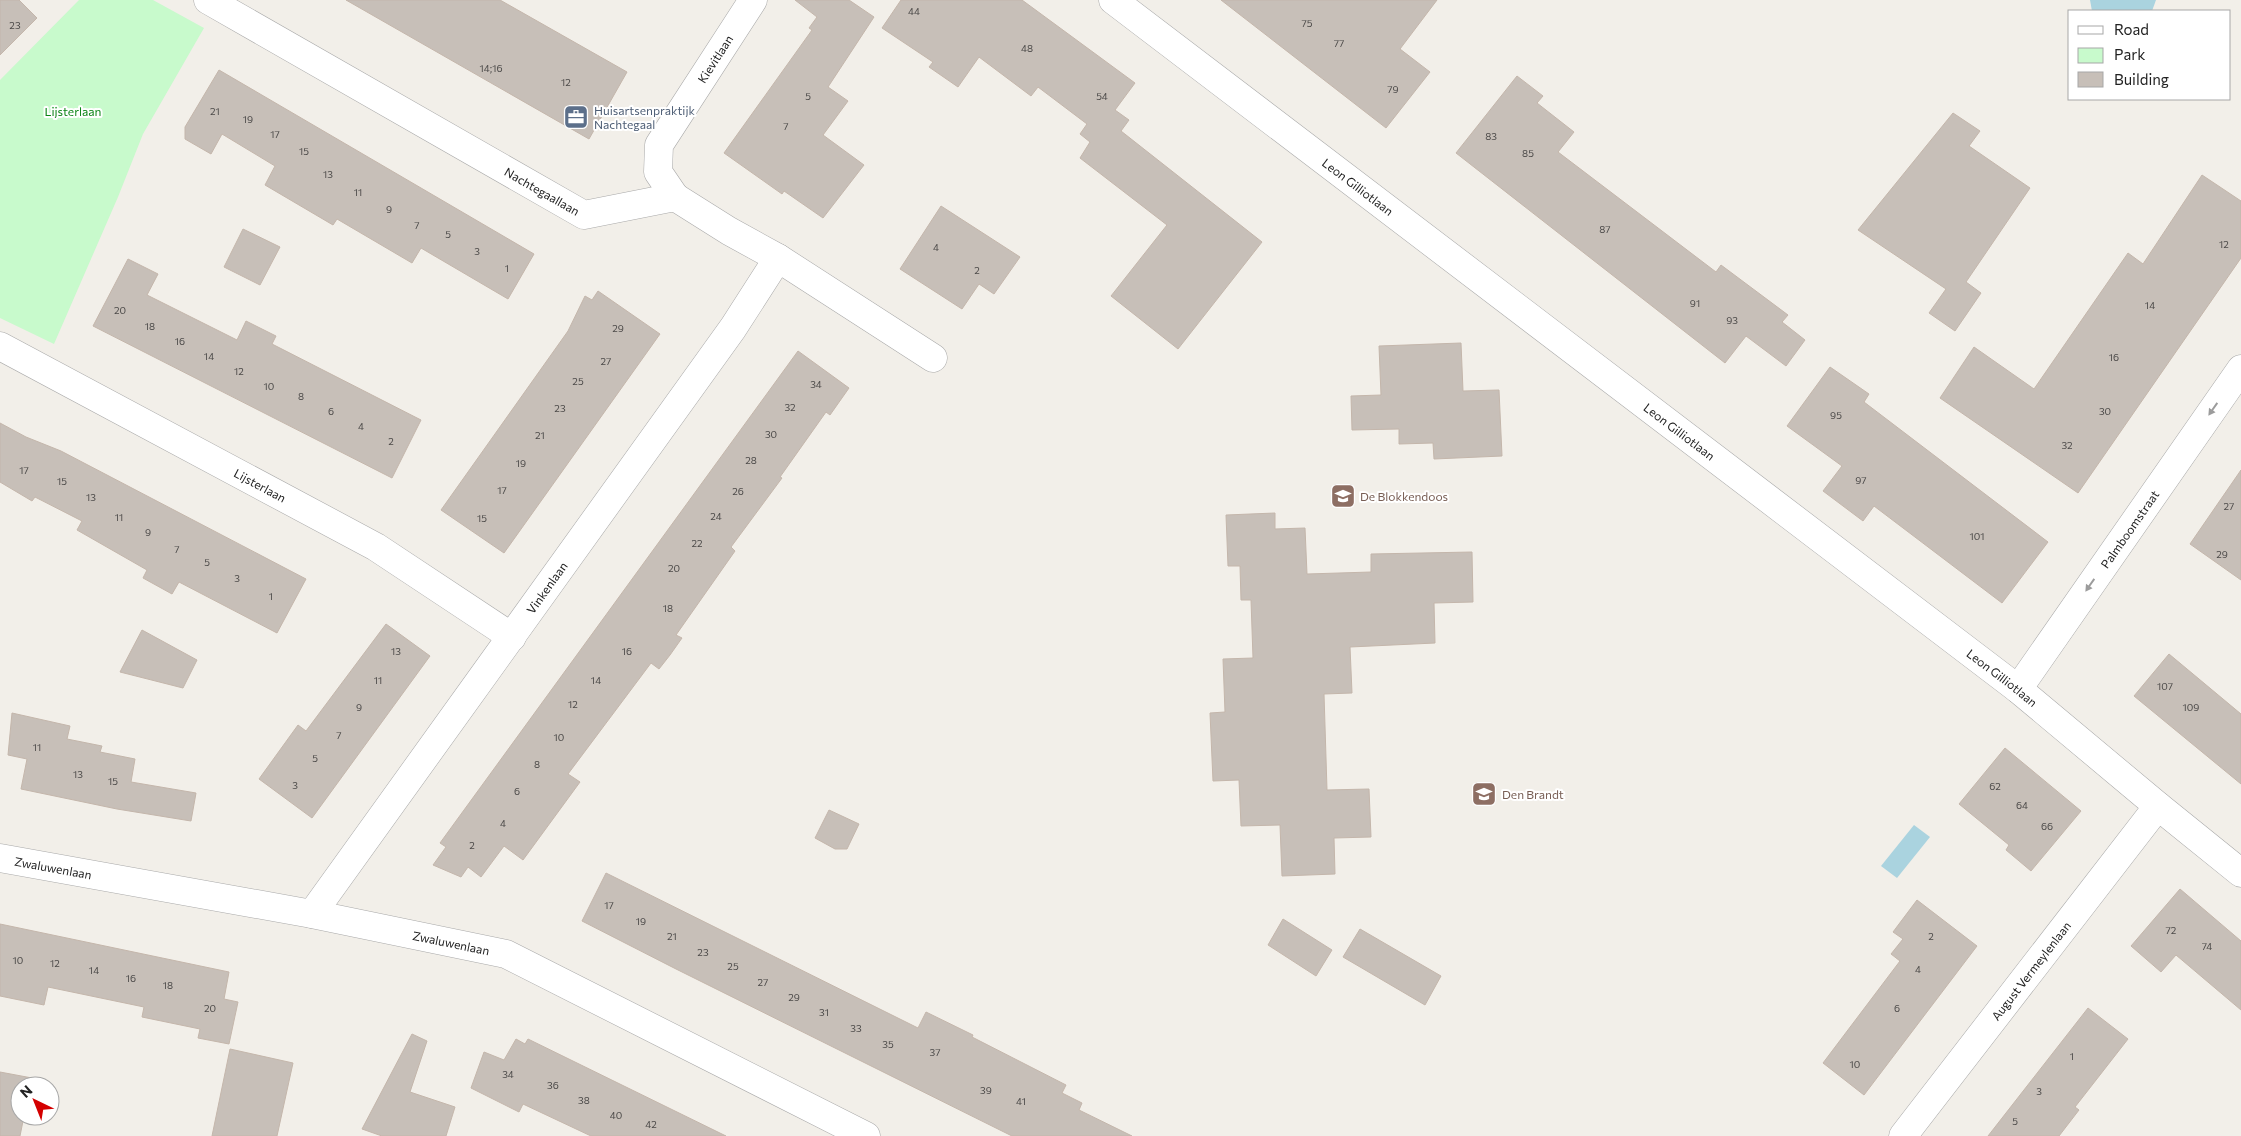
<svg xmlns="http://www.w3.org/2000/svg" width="2241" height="1136" font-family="Commissioner,sans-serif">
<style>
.park{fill:#c8facc}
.water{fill:#aad3df}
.building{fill:#c7bfb8;stroke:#c4b6ab}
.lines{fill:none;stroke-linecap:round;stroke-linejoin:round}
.street-casing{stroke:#a9a9a9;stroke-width:29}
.street{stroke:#fff;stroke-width:28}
.oneway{fill:#9c9c9c}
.labels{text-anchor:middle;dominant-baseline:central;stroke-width:4;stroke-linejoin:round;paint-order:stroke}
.number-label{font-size:10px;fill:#4b4948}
.street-label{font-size:12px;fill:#222;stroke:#fff}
.service-label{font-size:12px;fill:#4e5e75;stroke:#fff;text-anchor:start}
.park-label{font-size:12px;fill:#0c8416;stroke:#fff}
.education-label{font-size:12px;fill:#785e54;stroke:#fff;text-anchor:start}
</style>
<rect width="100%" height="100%" fill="#f2efe9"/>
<path class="park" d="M79,0h74l51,28 -61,106 -25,63 -64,147 -54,-26v-238z"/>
<g class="water">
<path d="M2090,0h66l-4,11h-60z"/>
<path d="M1914,825l16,12 -33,41 -16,-12z"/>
</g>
<g class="building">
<path d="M0,0h19l18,18 -37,37z"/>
<path d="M346,0h154l127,72 -38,67z"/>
<path d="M795,0h54l25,17 -46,70 20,14 -25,34 41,30 -41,53 -39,-27 -2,3 -58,-41 88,-123 -3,-2 8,-11z"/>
<path d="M901,0h121l113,83 -20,27 14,10 -8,11 141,111 -84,107 -67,-53 56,-71 -87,-67 10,-16 -10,-8 7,-10 -49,-37 -7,9 -52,-39 -21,30 -29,-20 4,-5 -51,-34z"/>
<path d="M1221,0h216l-37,49 30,23 -44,56z"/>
<path d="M219,70l315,184 -26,45 -87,-51 -9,15 -75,-44 -4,6 -68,-40 10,-19 -53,-32 -11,20 -26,-15v-12z"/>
<path d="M1517,76l26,20 -6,7 37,29 -16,20 158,120 5,-7 67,50 -6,7 23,18 -19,26 -40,-30 -21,27 -269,-210z"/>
<path d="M1953,113l27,18 -11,15 61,42 -64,94 15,11 -26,38 -26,-18 17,-24 -88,-59z"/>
<path d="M2202,175l39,26v57l-163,235 -138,-95 34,-51 60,42 94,-136 15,11z"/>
<path d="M941,206l79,51 -26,37 -15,-10 -17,25 -62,-40z"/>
<path d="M243,229l37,18 -20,38 -36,-18z"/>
<path d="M128,259l30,15 -11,21 90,45 9,-19 30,15 -4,8 149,76 -29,58 -299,-152z"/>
<path d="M598,291l62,43 -156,219 -63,-43 127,-179 17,-35 7,4z"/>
<path d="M1461,343l2,48 36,-1 3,66 -68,3 -1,-16 -34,1v-15l-47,1 -1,-34 30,-1 -2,-49z"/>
<path d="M798,351l51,37 -19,27 -4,-3 -46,65 2,1 -51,69 4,4 -59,84 6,3 -12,17 -11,14 -8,-6 -83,111 12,8 -57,78 -19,-14 -23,31 -13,-10 -7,10 -28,-12 13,-18 -6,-4z"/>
<path d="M1830,367l39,27 -5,8 184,140 -46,61 -128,-97 -11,15 -40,-30 19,-25 -55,-40z"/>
<path d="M0,423l26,14 35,14 245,128 -29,54 -98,-51 -7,12 -29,-16 4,-8 -70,-40 5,-9 -47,-24 -3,4 -32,-19z"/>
<path d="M2241,470v110l-51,-36z"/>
<path d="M1275,513v16l30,-1 2,46 64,-2v-18l101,-2 1,50 -39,1 1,40 -85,4 2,46 -28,1 3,96 42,-1 2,48 -37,1 1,36 -53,2 -2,-51 -39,1 -2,-46 -26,1 -3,-68 15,-1 -2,-53 30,-1 -2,-58h-10l-1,-34h-12l-2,-51z"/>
<path d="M386,624l44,32 -118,162 -53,-39 39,-54 8,6z"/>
<path d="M142,630l55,30 -14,28 -63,-16z"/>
<path d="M2169,654l72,60v70l-107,-88z"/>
<path d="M12,713l58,13 -3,13 35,7 -2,6 35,7 -4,23 65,11 -5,28 -74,-12 -96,-20 6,-30 -19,-4z"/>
<path d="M2005,748l76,63 -50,60 -25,-21 3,-5 -50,-41z"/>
<path d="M829,810l30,14 -12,25h-12l-20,-11z"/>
<path d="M606,873l312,155 8,-16 47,23 -1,2 94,48 -4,8 20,10 -3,7 53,26h-120l-336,-167 -94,-48z"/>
<path d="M2180,889l61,52v69l-65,-55 -15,17 -30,-26z"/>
<path d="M1917,900l60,46 -113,149 -41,-32 77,-102 -9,-7 12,-15 -10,-7z"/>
<path d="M1283,919l49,31 -16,26 -48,-31z"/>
<path d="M0,924l229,48 -5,27 14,3 -9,42 -31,-6 2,-9 -58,-12 2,-10 -96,-20 -4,18 -44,-9z"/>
<path d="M1360,929l81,47 -16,29 -82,-48z"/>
<path d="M2088,1008l40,31 -53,68 4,3 -20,26h-71z"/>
<path d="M412,1034l15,7 -17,51 45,15 -9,29h-64l-20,-7z"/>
<path d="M516,1039l9,5 3,-5 198,97h-135l-68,-32 -4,8 -48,-24 13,-36 20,8z"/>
<path d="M230,1049l63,14 -16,73h-65z"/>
<path d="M0,1072l32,6 -1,8h-11v30h4l-4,20h-20z"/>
</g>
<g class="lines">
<defs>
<g id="street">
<path id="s1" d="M208,0l376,215 91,-18 54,34 49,27 155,100"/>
<path id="s2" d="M1113,0l905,689 140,117 83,67"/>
<path id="s3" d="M675,197l-17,-25 1,-27 94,-145"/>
<path id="s4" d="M0,346l376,201 136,90"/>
<path id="s5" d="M2018,689l223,-320"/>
<path id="s6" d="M0,858l312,56 194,40 360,182"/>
<path id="s7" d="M312,914l421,-586 45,-70"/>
<path id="s8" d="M1903,1136l255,-330"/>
</g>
</defs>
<use href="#street" class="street-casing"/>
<use href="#street" class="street"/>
</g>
<defs><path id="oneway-solid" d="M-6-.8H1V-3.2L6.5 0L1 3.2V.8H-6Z" transform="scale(1.25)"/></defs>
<g class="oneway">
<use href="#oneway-solid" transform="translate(2213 409) rotate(125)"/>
<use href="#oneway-solid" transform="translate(2090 585) rotate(125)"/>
</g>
<defs>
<symbol id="office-square" viewBox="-11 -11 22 22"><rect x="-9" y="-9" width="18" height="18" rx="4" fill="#5c6f8a" stroke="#fff"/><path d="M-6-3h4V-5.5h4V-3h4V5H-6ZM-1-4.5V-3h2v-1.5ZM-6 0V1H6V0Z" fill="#fff"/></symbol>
<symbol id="school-square" viewBox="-11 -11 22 22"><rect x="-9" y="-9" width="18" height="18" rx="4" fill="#8d6e63" stroke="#fff"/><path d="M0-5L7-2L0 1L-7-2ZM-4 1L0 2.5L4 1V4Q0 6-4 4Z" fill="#fff"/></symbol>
</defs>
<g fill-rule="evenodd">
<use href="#office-square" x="562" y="103" width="28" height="28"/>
<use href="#school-square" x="1329" y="482" width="28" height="28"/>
<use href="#school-square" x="1470" y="780" width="28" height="28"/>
</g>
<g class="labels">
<g class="number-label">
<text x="914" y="11">44</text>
<text x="1307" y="23">75</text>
<text x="15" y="25">23</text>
<text x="1339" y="43">77</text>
<text x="1027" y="48">48</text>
<text x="491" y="68">14;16</text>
<text x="566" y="82">12</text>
<text x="1393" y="89">79</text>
<text x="808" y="96">5</text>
<text x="1102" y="96">54</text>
<text x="215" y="111">21</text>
<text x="248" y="119">19</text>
<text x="786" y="126">7</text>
<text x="275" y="134">17</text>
<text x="1491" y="136">83</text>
<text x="304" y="151">15</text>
<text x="1528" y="153">85</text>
<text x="328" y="174">13</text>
<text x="358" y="192">11</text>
<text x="389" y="209">9</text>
<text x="417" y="225">7</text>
<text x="1605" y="229">87</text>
<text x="448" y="234">5</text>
<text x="2224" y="244">12</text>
<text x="936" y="247">4</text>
<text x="477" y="251">3</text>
<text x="507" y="268">1</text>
<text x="977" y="270">2</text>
<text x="1695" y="303">91</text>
<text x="2150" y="305">14</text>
<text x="120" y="310">20</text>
<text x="1732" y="320">93</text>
<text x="150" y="326">18</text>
<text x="618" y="328">29</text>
<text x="180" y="341">16</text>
<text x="209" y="356">14</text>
<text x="2114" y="357">16</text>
<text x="606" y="361">27</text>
<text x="239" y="371">12</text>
<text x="578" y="381">25</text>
<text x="816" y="384">34</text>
<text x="269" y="386">10</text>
<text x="301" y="396">8</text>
<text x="790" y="407">32</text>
<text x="560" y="408">23</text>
<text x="331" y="411">6</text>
<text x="2105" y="411">30</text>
<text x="1836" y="415">95</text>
<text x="361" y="426">4</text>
<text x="771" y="434">30</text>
<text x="540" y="435">21</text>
<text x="391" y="441">2</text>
<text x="2067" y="445">32</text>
<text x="751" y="460">28</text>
<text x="521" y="463">19</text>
<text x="24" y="470">17</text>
<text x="1861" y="480">97</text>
<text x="62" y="481">15</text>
<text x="502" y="490">17</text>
<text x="738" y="491">26</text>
<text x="91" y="497">13</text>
<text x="2229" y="506">27</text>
<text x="716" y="516">24</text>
<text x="119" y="517">11</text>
<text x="482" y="518">15</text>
<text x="148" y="532">9</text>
<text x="1977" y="536">101</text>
<text x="697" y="543">22</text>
<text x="177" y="549">7</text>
<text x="2222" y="554">29</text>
<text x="207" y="562">5</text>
<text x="674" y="568">20</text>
<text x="237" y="578">3</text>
<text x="271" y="596">1</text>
<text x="668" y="608">18</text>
<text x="396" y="651">13</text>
<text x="627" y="651">16</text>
<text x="378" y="680">11</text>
<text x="596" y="680">14</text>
<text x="2165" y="686">107</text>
<text x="573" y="704">12</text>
<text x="359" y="707">9</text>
<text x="2191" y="707">109</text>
<text x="339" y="735">7</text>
<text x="559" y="737">10</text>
<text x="37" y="747">11</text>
<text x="315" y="758">5</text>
<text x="537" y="764">8</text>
<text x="78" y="774">13</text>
<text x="113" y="781">15</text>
<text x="295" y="785">3</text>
<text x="1995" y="786">62</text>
<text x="517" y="791">6</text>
<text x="2022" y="805">64</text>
<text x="503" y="823">4</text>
<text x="2047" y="826">66</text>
<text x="472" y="845">2</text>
<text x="609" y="905">17</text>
<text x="641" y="921">19</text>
<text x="2171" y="930">72</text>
<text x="672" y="936">21</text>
<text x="1931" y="936">2</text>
<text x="2207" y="946">74</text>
<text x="703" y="952">23</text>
<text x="18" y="960">10</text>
<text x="55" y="963">12</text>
<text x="733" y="966">25</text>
<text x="1918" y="969">4</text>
<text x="94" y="970">14</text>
<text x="131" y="978">16</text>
<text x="763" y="982">27</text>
<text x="168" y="985">18</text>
<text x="794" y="997">29</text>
<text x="210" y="1008">20</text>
<text x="1897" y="1008">6</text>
<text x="824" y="1012">31</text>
<text x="856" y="1028">33</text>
<text x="888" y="1044">35</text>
<text x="935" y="1052">37</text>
<text x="2072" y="1056">1</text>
<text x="1855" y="1064">10</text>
<text x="508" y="1074">34</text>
<text x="553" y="1085">36</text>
<text x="986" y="1090">39</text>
<text x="2039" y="1091">3</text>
<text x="584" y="1100">38</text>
<text x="1021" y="1101">41</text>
<text x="616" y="1115">40</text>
<text x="2015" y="1121">5</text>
<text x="651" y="1124">42</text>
</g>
<g class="street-label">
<text stroke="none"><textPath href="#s3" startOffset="160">Kievitlaan</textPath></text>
<text stroke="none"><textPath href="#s2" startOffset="308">Leon Gilliotlaan</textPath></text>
<text stroke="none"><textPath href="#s1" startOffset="385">Nachtegaallaan</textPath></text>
<text stroke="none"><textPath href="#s2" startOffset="712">Leon Gilliotlaan</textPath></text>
<text stroke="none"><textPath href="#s4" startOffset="295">Lijsterlaan</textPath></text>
<text stroke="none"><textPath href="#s5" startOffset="195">Palmboomstraat</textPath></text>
<text stroke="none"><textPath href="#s7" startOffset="402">Vinkenlaan</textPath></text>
<text stroke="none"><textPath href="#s2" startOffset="1118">Leon Gilliotlaan</textPath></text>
<text stroke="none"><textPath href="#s6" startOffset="54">Zwaluwenlaan</textPath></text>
<text stroke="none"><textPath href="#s6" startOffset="459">Zwaluwenlaan</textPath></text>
<text stroke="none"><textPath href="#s8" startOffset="209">August Vermeylenlaan</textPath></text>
</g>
<g class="service-label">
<text x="594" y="110">Huisartsenpraktijk<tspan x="594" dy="14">Nachtegaal</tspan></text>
</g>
<g class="park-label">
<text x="73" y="111">Lijsterlaan</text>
</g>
<g class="education-label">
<text x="1360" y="496">De Blokkendoos</text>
<text x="1502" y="794">Den Brandt</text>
</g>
</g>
<rect x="2068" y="10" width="162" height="90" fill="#ffffff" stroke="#a7a7a7"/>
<rect x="2078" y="26" width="25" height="8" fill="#ffffff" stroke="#a7a7a7"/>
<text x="2114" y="35" font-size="15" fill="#222222">Road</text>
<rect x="2078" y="48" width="25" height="15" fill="#c8facc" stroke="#a7a7a7"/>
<text x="2114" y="60" font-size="15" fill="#222222">Park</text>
<rect x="2078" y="72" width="25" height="15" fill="#c7bfb8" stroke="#a7a7a7"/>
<text x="2114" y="85" font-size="15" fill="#222222">Building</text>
<g transform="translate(35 1101) rotate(317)"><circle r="24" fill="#ffffff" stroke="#a7a7a7"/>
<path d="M0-4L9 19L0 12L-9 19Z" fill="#d40000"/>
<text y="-8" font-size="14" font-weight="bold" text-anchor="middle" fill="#222222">N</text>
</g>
</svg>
